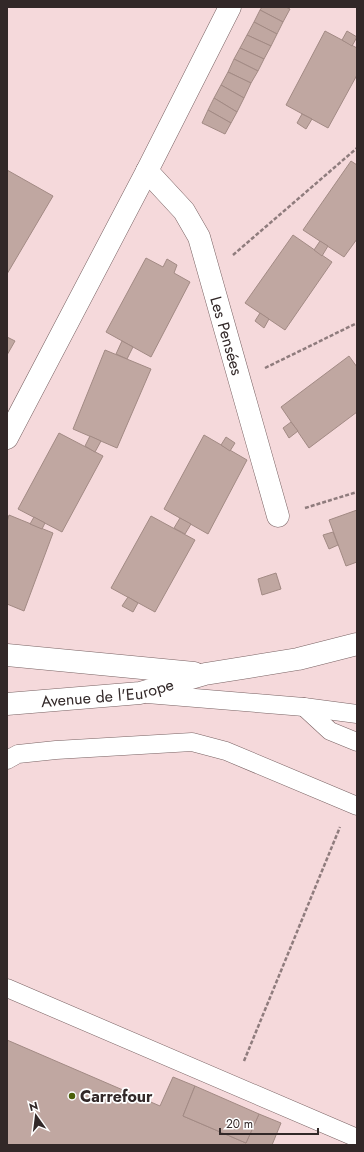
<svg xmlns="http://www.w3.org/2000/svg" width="364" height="1152" font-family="Jost,sans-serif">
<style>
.building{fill:#c0a7a1;stroke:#a28a84}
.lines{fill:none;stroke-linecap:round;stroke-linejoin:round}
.lane-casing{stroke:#796263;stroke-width:19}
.street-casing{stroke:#796263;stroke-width:23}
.path{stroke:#8f7c7d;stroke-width:2.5;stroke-dasharray:4 2;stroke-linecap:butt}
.lane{stroke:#fff;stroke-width:18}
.street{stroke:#fff;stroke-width:22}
.poi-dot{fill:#4b6008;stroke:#fff;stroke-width:1.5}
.labels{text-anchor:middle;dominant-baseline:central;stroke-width:3.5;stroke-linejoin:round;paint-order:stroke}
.street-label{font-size:16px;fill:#322828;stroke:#fff}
.poi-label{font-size:16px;font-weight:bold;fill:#322828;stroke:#fff;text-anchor:start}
</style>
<rect width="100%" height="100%" fill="#f5d9db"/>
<g class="building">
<path d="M262,7h24l4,2 -7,13 -23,-12z"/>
<path d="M260,10l23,12 -6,12 -23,-12z"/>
<path d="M254,22l23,12 -6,12 -24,-11z"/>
<path d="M325,31l32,17v27l-29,53 -42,-23z"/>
<path d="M347,31l10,6 -5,9 -10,-6z"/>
<path d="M247,35l24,11 -7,13 -24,-11z"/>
<path d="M240,48l24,11 -6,12 -24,-12z"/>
<path d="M234,59l24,12 -7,12 -23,-11z"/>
<path d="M228,72l23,11 -7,15 -23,-13z"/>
<path d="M221,85l23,13 -7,14 -23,-14z"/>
<path d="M214,98l23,14 -6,11 -23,-13z"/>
<path d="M208,110l23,13 -6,11 -23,-11z"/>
<path d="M302,114l10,5 -6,10 -9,-6z"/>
<path d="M351,161l6,4v74l-13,18 -41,-27z"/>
<path d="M7,170l46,26 -46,78z"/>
<path d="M293,235l39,27 -47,68 -40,-27z"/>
<path d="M320,241l8,5 -6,10 -8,-6z"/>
<path d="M146,258l17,9 4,-8 10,6 -3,8 16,9 -39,75 -45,-25z"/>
<path d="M260,313l9,6 -5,9 -9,-7z"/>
<path d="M7,337l8,4 -8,14z"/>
<path d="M122,341l11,6 -6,12 -11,-5z"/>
<path d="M105,350l46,19 -34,79 -44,-19z"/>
<path d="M349,356l8,11v45l-48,36 -28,-41z"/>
<path d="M291,422l7,9 -9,7 -6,-10z"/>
<path d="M59,433l44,23 -41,76 -44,-23z"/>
<path d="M204,435l43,25 -39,74 -44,-25z"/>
<path d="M90,436l11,5 -6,11 -10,-6z"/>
<path d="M226,437l9,6 -5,8 -9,-6z"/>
<path d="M357,510v52l-11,4 -17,-46z"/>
<path d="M9,515l44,18 -29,78 -17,-7v-82z"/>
<path d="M151,516l44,24 -40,72 -44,-24z"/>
<path d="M34,517l11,6 -3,6 -12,-5z"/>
<path d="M180,518l11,6 -6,10 -11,-6z"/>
<path d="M333,532l5,13 -9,4 -6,-14z"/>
<path d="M276,573l5,16 -19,6 -4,-16z"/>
<path d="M128,597l10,6 -5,9 -11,-6z"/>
<path d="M7,1040l153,66 13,-29 22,9 -12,30 63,27 13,-29 22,9 -9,22h-265z"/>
<path d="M195,1086l64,28 -13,29 -63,-27z"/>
</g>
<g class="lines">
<defs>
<g id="lane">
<path d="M147,694l157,13 53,7"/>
<path d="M304,707l26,24 27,11"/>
<path d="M7,760l11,-6 38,-4 136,-8 34,9 131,55"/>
<path d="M7,988l350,150"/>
</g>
<g id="street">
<path id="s1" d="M147,171l37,40 15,26 79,279"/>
<path d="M7,438l140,-267 83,-164"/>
<path d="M7,655l187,18"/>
<path id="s2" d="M7,704l133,-11 65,-19 93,-15 59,-15"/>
</g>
</defs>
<use href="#lane" class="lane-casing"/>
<use href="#street" class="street-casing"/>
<g class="path">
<path d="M233,255l124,-107"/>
<path d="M265,368l92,-45"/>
<path d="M305,508l52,-16"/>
<path d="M244,1061l96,-234"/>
</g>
<use href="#lane" class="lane"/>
<use href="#street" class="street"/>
</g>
<circle class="poi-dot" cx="72" cy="1096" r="4"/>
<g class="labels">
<g class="street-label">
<text stroke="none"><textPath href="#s1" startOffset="187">Les Pensées</textPath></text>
<text stroke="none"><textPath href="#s2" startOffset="101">Avenue de l'Europe</textPath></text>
</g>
<g class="poi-label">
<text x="80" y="1096">Carrefour</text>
</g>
</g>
<rect width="364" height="1152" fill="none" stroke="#322828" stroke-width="16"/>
<g transform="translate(36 1116) rotate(346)" stroke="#ffffff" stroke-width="3" paint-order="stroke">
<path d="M0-3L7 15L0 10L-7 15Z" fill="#322828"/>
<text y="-6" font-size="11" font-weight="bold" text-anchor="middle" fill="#322828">N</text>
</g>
<path d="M220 1128v6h98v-6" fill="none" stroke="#322828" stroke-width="2"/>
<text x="226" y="1128" font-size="12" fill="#322828" stroke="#ffffff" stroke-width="3" paint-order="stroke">20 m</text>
</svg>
